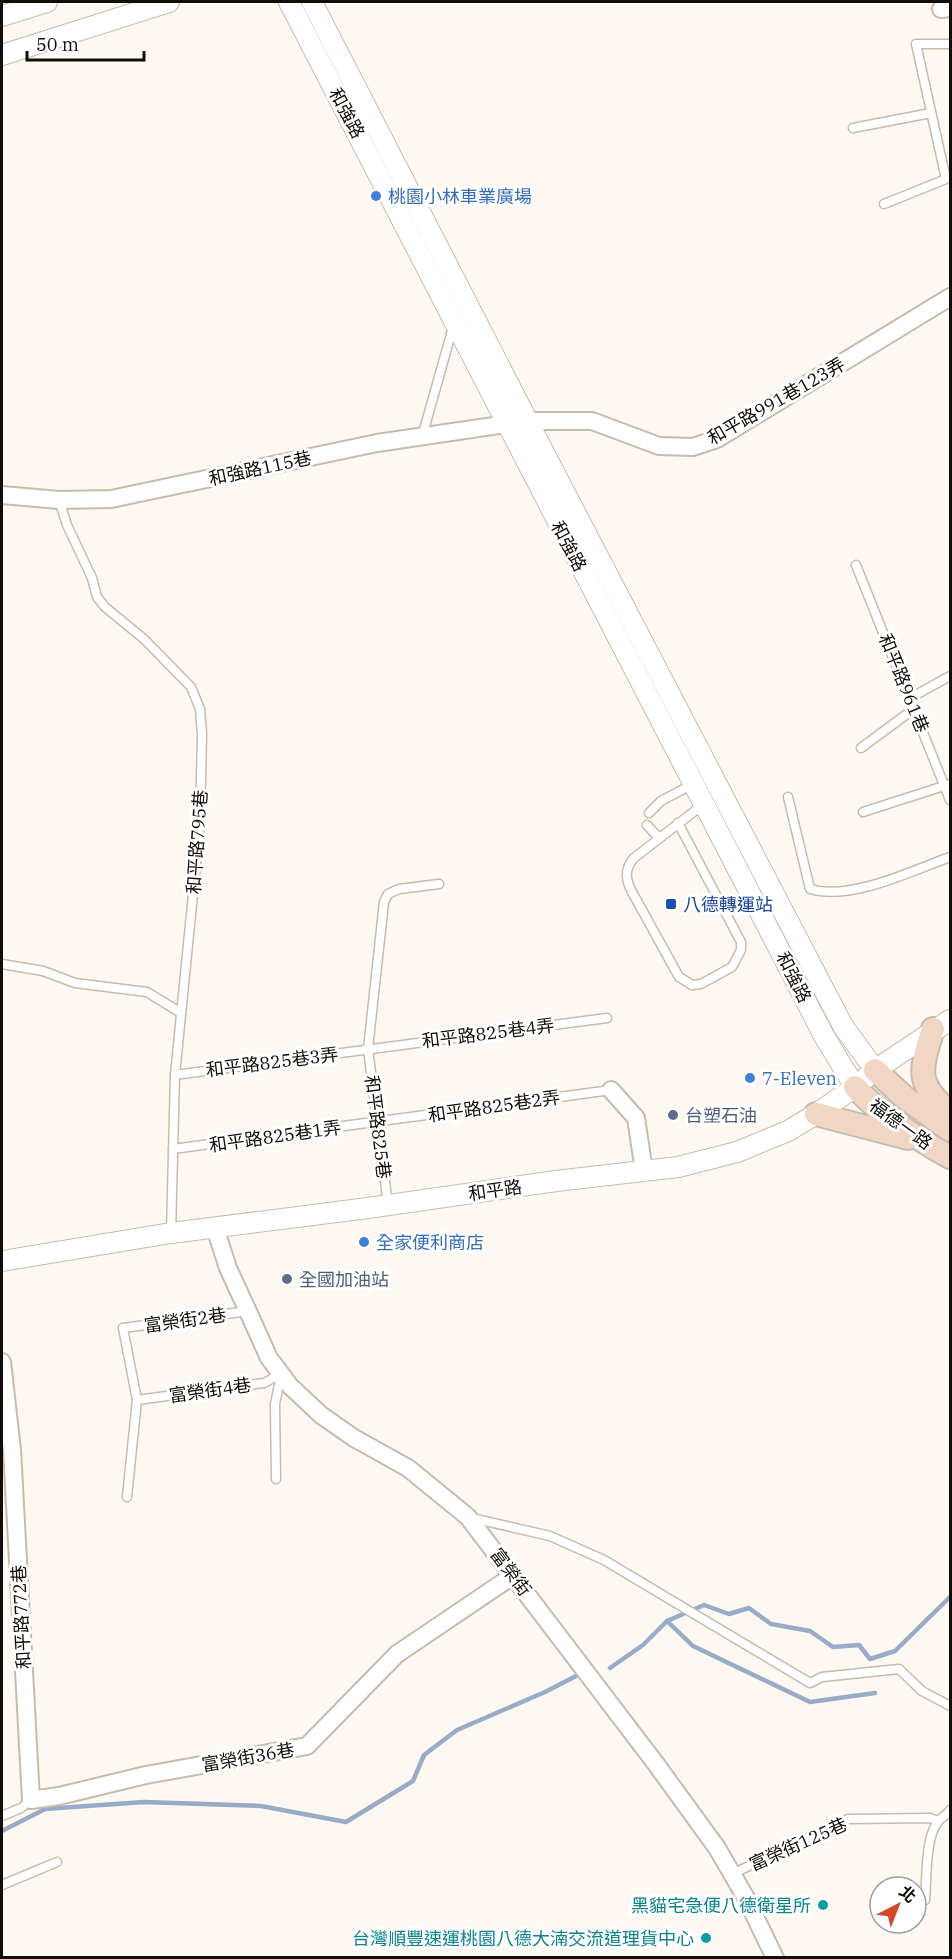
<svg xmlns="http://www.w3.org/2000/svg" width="952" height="1959" font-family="'IBM Plex Serif','Noto Sans TC',serif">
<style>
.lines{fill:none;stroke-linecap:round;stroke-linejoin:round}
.stream{stroke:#98acc8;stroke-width:4.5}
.service-casing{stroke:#c7bcac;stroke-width:11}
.minor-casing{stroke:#c7bcac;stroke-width:20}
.tertiary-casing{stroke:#c7bcac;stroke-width:22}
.secondary-casing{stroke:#c7bcac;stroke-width:26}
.service{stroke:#fff;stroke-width:8}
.minor{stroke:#fff;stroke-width:16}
.tertiary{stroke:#fff;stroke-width:20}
.secondary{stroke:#f1d6c4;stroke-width:22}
.shop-dot{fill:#3f7fe0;stroke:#fff;stroke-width:2}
.transit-dot{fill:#1a4fb4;stroke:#fff;stroke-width:2}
.service-dot{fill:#5c6f8a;stroke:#fff;stroke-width:2}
.culture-dot{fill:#0f9aa8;stroke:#fff;stroke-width:2}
.labels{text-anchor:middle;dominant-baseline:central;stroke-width:6;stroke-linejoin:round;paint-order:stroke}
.street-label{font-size:18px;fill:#110d08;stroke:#fff}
.shop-label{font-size:18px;fill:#366cbe;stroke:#fff;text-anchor:start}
.transit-label{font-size:18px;fill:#164399;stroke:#fff;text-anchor:start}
.service-label{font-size:18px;fill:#4e5e75;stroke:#fff;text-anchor:start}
.culture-label{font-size:18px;fill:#0d838f;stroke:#fff;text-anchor:end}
</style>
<rect width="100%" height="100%" fill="#fdf8f1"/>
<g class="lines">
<g class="stream">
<path d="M667,1621l26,25 117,56 65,-9"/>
<path d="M610,1668l33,-23 24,-24 37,-16 25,9 20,-6 22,16 39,7 23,16 26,-2 11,14 25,-8 55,-54"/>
<path d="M2,1831l43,-22 99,-7 117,4 85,16 67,-41 11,-26 33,-25 88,-38 31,-16"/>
</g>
<defs>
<g id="service">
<path d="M853,128l78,-15"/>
<path d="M884,204l62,-25 -30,-135h34"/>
<path d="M422,437l31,-110"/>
<path d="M59,500l8,25 25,53 5,19 8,10 39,32 47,48 9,22 2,25 -2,90 -25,251 -4,158"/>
<path d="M856,565l94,235"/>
<path d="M910,698l40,-22"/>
<path d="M861,748l54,-40"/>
<path d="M788,797l22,92c41,12 101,-18 140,-32"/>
<path d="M863,812l87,-28"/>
<path d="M649,813l12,-12 32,-17"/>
<path d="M678,823l63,119v8l-9,17 -31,17 -9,1 -13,-8 -48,-87c-6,-12 -6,-22 3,-32l71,-55"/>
<path d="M647,825l9,10 5,1"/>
<path d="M2,964l41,7 32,12 72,9 34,21"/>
<path d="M175,1075l432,-57"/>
<path d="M173,1149l438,-59"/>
<path d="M388,1205l-20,-156 16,-147 4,-8 11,-5 40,-5"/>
<path d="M137,1400l127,-17 17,-9"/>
<path d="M276,1479l-1,-75 6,-29"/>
<path d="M127,1497l10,-97 -14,-72 125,-17"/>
<path d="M472,1518l78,18 54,24 206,123 12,-6 77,-8 23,22 28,15"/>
<path d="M2,1816l19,-8 10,-8"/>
<path d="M732,1874l116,-55 82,-1 8,3"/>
<path d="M2,1885l55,-23"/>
<path d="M925,1900c2,-21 0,-60 12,-77 3,-6 10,-7 13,-13"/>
</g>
<g id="minor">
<path d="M941,9l9,-1"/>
<path d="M2,495l57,5 52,-1 266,-56 150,-22h65l67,25 34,1 24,-8 233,-142"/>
<path d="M611,1090l25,28 8,53"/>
<path d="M215,1228l13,40 23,50 18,40 21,28 31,29 33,23 54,30 60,49 188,247 61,84 29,50 29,60"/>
<path d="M2,1362l10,88 19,350 28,-4 87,-21 161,-29 90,-92 117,-79"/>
</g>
<g id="tertiary">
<path d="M289,2l535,1034 31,51"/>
<path d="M312,2l228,443 303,581 32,44"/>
<path d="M2,16l45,-14"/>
<path d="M2,55l167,-53"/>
<path d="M2,1261l169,-28 197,-25 188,-27 122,-14 59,-15 51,-21 28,-17 39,-27 20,-17 75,-50"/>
</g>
<g id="secondary">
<path d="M933,1029c-13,42 -18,54 17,84"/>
<path d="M875,1070l29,27 46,33"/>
<path d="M855,1087c28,30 60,51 95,70"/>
<path d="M816,1114l92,24"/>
</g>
</defs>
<use href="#service" class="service-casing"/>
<use href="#minor" class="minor-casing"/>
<use href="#tertiary" class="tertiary-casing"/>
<use href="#secondary" class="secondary-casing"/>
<use href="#service" class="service"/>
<use href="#minor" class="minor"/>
<use href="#tertiary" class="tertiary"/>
<use href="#secondary" class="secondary"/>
</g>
<g class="shop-dot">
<circle cx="376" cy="196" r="6"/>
<circle cx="750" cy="1078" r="6"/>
<circle cx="364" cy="1242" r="6"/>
</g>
<rect class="transit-dot" x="665" y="898" width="12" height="12" rx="3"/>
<g class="service-dot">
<circle cx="673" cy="1115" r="6"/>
<circle cx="287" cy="1279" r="6"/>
</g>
<g class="culture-dot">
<circle cx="823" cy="1905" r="6"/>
<circle cx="706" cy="1938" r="6"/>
</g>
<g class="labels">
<g class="street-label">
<text transform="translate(347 113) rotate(62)">和強路</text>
<text transform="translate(776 401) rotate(-30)">和平路991巷123弄</text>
<text transform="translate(260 468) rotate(-12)">和強路115巷</text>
<text transform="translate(569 546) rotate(62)">和強路</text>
<text transform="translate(904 683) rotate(68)">和平路961巷</text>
<text transform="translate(197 842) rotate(-86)">和平路795巷</text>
<text transform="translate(794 977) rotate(63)">和強路</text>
<text transform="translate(488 1033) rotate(-7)">和平路825巷4弄</text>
<text transform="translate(272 1062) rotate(-7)">和平路825巷3弄</text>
<text transform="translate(494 1106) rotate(-8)">和平路825巷2弄</text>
<text transform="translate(901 1124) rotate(36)">福德一路</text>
<text transform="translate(378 1127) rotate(83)">和平路825巷</text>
<text transform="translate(275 1136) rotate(-8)">和平路825巷1弄</text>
<text transform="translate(495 1190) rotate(-8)">和平路</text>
<text transform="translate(185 1320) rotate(-8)">富榮街2巷</text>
<text transform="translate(210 1390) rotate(-8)">富榮街4巷</text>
<text transform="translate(511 1572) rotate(53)">富榮街</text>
<text transform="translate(21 1617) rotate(-93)">和平路772巷</text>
<text transform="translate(248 1757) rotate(-10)">富榮街36巷</text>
<text transform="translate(798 1844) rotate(-24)">富榮街125巷</text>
</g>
<g class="shop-label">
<text x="388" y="196">桃園小林車業廣場</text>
<text x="762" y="1078">7-Eleven</text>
<text x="376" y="1242">全家便利商店</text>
</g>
<g class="transit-label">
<text x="683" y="904">八德轉運站</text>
</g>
<g class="service-label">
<text x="685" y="1115">台塑石油</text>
<text x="299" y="1279">全國加油站</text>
</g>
<g class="culture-label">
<text x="811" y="1905">黑貓宅急便八德衛星所</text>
<text x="694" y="1938">台灣順豐速運桃園八德大湳交流道理貨中心</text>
</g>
</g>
<rect width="952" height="1959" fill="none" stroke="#110d08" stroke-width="6"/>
<g transform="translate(898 1905) rotate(42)"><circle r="28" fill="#ffffff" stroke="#a09e9c" stroke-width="1.5"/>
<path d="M0-4.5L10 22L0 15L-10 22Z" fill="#d34928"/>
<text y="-9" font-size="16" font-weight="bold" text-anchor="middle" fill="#110d08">北</text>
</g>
<path d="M27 51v9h117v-9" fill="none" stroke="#110d08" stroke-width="3"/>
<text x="36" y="51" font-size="18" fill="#110d08" stroke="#ffffff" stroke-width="4.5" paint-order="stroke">50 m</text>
</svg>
